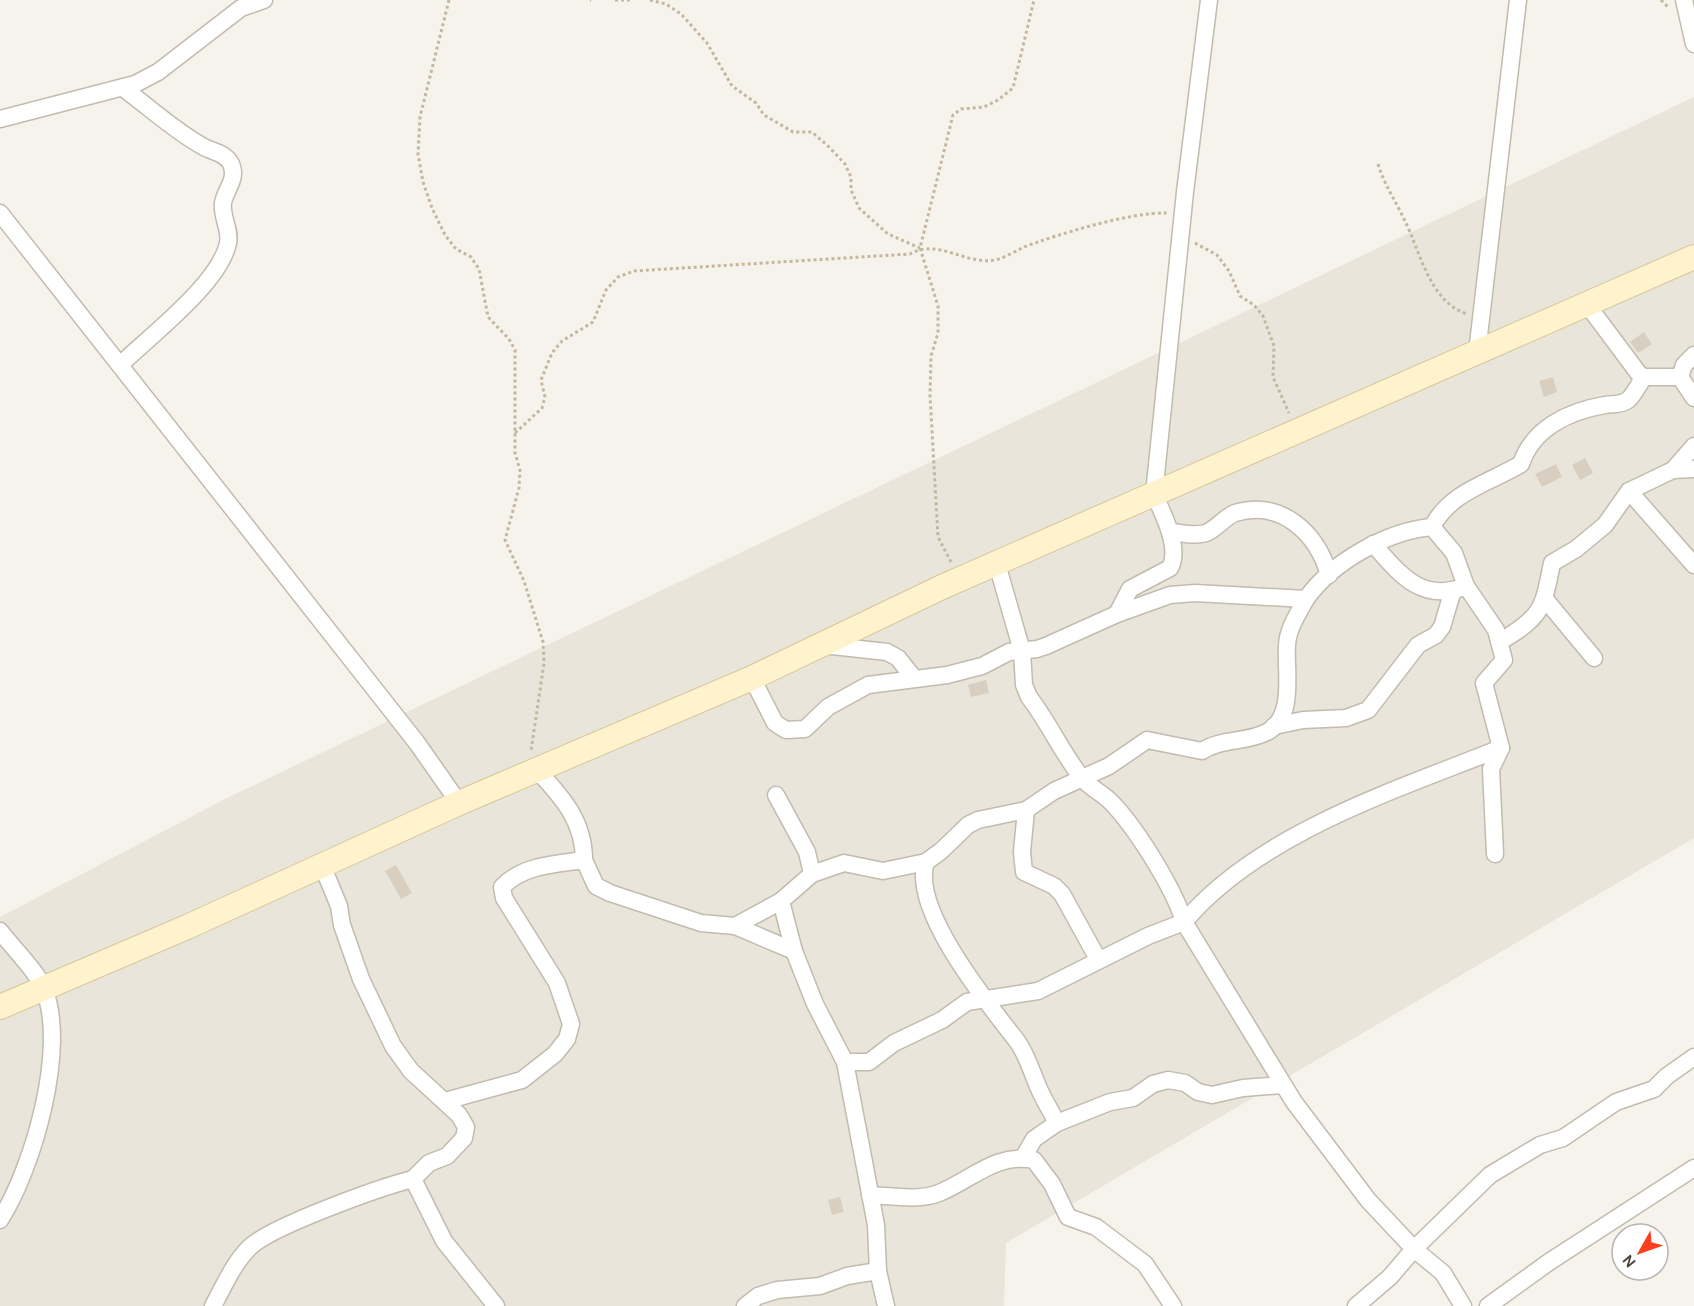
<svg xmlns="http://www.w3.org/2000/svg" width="1694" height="1306" font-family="Karla,sans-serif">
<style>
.residential{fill:#eae5da}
.building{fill:#d8cfc1}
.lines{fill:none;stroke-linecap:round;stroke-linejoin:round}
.street-casing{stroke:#c2bbae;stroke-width:19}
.secondary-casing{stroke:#d6c79b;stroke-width:26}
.path{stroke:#c4b79f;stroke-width:3;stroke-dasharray:3 3;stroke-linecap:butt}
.street{stroke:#fff;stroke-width:16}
.secondary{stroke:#fff3cd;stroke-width:24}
</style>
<rect width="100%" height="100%" fill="#f6f3ec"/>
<path class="residential" d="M1694,97v741l-688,405 -2,63h-1004v-389l223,-117z"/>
<g class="building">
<path d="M1644,332l8,12 -14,9 -8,-11z"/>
<path d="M1553,377l4,15 -13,5 -5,-16z"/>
<path d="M1585,458l8,15 -13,7 -8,-15z"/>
<path d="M1556,464l6,13 -20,10 -7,-13z"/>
<path d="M986,680l3,13 -18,4 -3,-12z"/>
<path d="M396,865l16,28 -11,6 -16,-28z"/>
<path d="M840,1197l4,15 -12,3 -4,-15z"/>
</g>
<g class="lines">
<defs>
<g id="street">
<path d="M1684,0l10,44"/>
<path d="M0,119l135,-35 23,-12 83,-64 23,-8"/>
<path d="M0,213l417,530 42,60"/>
<path d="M1586,303l53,71 5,3h36l14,21"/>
<path d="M1477,353l41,-353"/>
<path d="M120,365c30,-29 100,-82 108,-122 3,-12 -7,-27 -5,-40 2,-13 15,-24 8,-39 -5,-11 -18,-12 -27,-17 -28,-15 -55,-40 -81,-59"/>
<path d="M1680,377l4,-12 10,-10"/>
<path d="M1673,470l21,-24"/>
<path d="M1629,491l65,74"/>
<path d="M1432,527l22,26 12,33 30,44 8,30 -20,23 17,65 -10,21 4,85"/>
<path d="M1171,532c11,1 27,5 37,0 10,-5 17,-15 27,-19 46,-14 82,20 94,62"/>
<path d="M1373,544c26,29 46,57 88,44"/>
<path d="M1545,599l49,59"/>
<path d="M1117,614l53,-19 25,-2 111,6c26,-37 81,-68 126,-72 18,-35 57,-44 89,-63 12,-36 48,-53 84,-59 8,-2 15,1 23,-5 6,-5 11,-16 16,-23"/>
<path d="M1501,641c42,-25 42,-33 51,-78l24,-14 29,-24 24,-34 44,-21 21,-1"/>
<path d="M823,645l64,7 11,6 15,19"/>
<path d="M752,678l23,45 11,7 19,-1 23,-22 40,-22 79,-10 35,-9 27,-14 28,-3 9,-3 71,-32 13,-25 40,-21c11,-19 -7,-55 -16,-74l31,-302 24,-192"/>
<path d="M1274,726l29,-6 43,-2 22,-8 50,-65 18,-10 6,-8 11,-37"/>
<path d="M537,770c25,27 47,51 47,90"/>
<path d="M776,795l31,57 5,22 -31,27 13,50"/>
<path d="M1026,810l-4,42 2,20 30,14 8,8 36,65"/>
<path d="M926,862c-16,47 63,143 91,179 11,15 15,33 23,50 5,11 12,22 17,32"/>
<path d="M322,865l17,41 3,19 19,54 32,67 18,25 48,44 7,12 -2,11 -17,18 -18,7 -16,16 31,62 52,65"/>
<path d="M812,874l32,-11 39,8 43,-9 15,-11 27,-26 10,-5 48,-10 28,-19 55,-25 38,-26 55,11c20,-13 44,-8 65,-19 29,-15 18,-62 20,-87 1,-17 11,-31 19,-46"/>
<path d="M735,926l46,-25"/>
<path d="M0,931c12,16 37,40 44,58 24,59 -11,179 -44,231"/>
<path d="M845,1062h24l25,-19 48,-23 25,-18 71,-11 110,-55 36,-14c-10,-34 -49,-96 -74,-121 -9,-9 -20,-13 -28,-23 -20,-25 -33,-55 -53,-81l-5,-12 -2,-34 -25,-87"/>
<path d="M445,1101l77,-21 33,-26 12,-15 4,-15 -14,-41 -53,-85 -2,-11c21,-22 53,-23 82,-27l12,26 14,7 91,30 34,3 59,25 21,53 30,58 31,163 2,46 8,35"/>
<path d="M1023,1158l11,-19 23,-16 53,-21 23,-4 20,-14 15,-4 17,3 13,9 14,3 31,-7 40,-3"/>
<path d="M870,1195c22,1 49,6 69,-2 32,-13 58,-41 95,-33l18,24 16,33 28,10 49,37 28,42"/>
<path d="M213,1306c11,-20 20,-42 36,-58 20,-21 132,-61 164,-69"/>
<path d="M745,1306l13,-10 19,-6 43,-4 27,-10 31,-5"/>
<path d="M1356,1306l34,-29 24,-28 76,-74 50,-30 23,-7 53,-36 38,-13 13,-13 27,-19"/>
<path d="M1463,1306l-20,-33 -29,-24 -46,-49 -74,-98 -110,-180c75,-89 212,-132 317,-174"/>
<path d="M1488,1306l61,-44 145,-94"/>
</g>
<path id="secondary" d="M0,1007l187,-80 272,-124 293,-125 190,-91 752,-330"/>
</defs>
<use href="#street" class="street-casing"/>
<use href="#secondary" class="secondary-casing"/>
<g class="path">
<path d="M449,0l-29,117 -2,37 5,28 9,26 13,27 11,14 15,8 8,12 9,48 21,22 6,11v103l5,17 -1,18 -14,52 19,41 19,61 1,21 -13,88"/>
<path d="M590,0h1"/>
<path d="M615,0h18"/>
<path d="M650,0l16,4 15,10 26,29 25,43 24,17 8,12 29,17h19l17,15 16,17 6,13v13l8,18 29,26 32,14"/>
<path d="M1661,0l8,8"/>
<path d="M1378,164c6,20 17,36 26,55 16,31 25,83 63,95"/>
<path d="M1195,243l22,12 12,16 11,25 14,9 9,11 11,30 -1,31 16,36"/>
<path d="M515,433l27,-25 3,-11 -4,-17 11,-27 10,-12 31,-19 13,-32 12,-13 16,-6 276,-17c29,-17 58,14 89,5 8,-3 17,-8 25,-12 35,-13 106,-35 143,-34"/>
<path d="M951,562l-13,-25 -8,-142 1,-39 7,-23v-27l-18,-58 33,-133 8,-6 23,-2 14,-7 15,-12 21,-88"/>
</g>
<use href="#street" class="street"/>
<use href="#secondary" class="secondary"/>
</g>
<g transform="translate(1640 1252) rotate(230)"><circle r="28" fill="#ffffff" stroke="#b7b4b0" stroke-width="1.5"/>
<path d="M0-4.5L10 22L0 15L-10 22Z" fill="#fc3f1d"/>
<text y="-9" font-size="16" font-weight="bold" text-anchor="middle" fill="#4b4439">N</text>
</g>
</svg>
